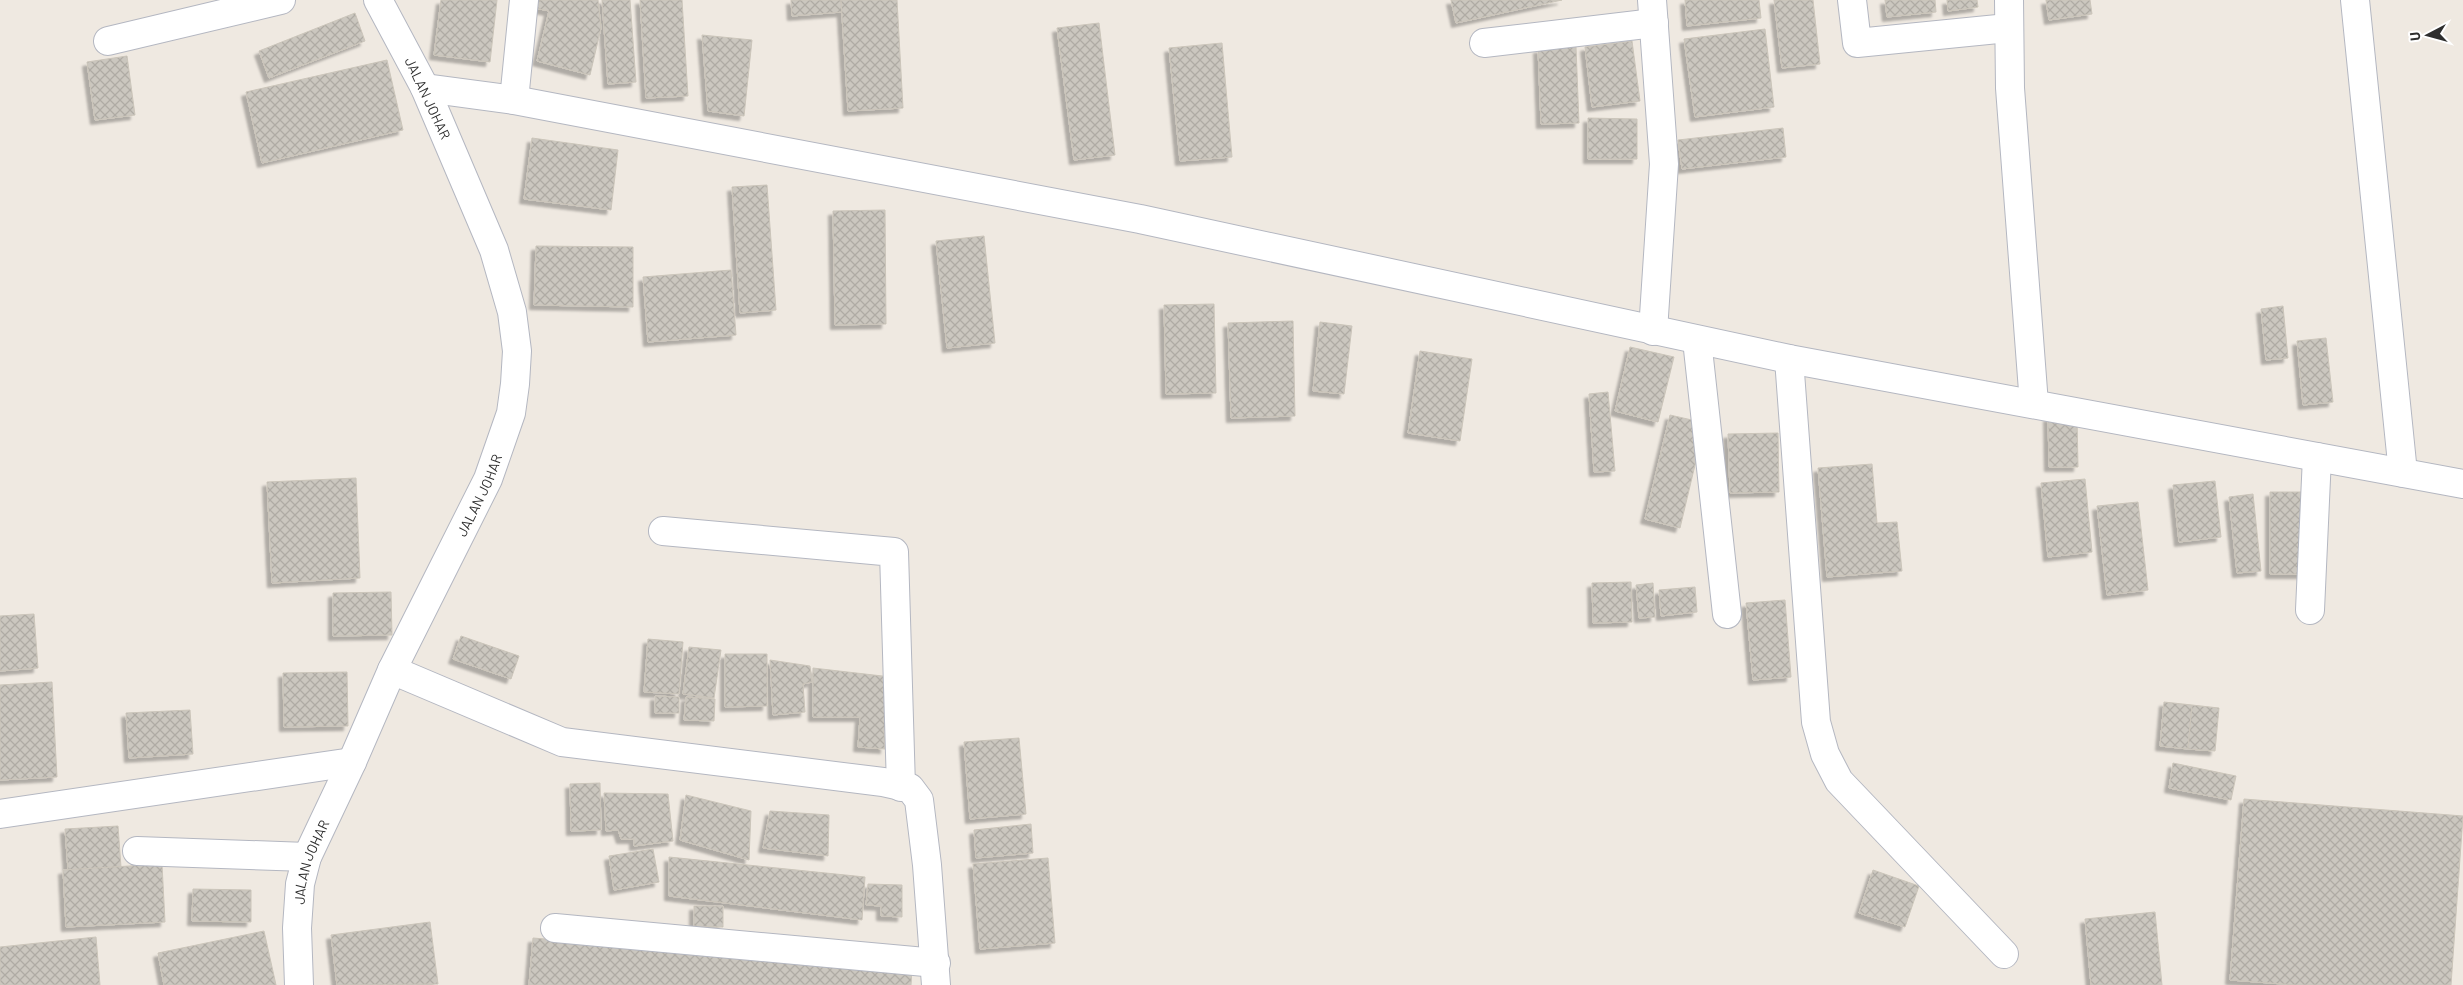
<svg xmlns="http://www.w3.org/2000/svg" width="2463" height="985" font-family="Barlow,sans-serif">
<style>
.building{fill:url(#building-cross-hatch);stroke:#cbc5ba;filter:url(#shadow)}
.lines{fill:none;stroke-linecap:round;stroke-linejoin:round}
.minor-casing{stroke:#b4b7c1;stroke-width:30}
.minor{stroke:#fff;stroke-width:28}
.labels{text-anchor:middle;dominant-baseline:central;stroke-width:4;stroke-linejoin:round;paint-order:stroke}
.street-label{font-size:14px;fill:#2e2e2e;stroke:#fff}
</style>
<defs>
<pattern id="building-cross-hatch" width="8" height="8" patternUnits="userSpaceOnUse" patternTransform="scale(1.25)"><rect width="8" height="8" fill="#cbc7bf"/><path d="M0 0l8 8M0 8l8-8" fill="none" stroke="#afaba4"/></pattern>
<filter id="shadow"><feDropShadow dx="-4.5" dy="4.5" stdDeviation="1" flood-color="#0004"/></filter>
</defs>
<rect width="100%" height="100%" fill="#efe9e1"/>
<g class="building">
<path d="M441,0h56l-7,62 -56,-7z"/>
<path d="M527,0h71l3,28 -11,47 -53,-14 12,-50 -24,-5z"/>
<path d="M602,0h28l6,82 -28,2z"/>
<path d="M640,0h42l6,96 -42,2z"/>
<path d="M791,0h50l1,12 -50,4z"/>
<path d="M841,0h56l6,108 -55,3z"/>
<path d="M1451,0h111l-106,23z"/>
<path d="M1685,0h74l2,18 -74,8z"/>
<path d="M1774,0h39l7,64 -38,4z"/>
<path d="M1885,0h50l1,12 -49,5z"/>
<path d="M1947,0h30l1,7 -30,4z"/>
<path d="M2046,0h44l2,14 -43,6z"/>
<path d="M355,13l10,28 -96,37 -10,-27z"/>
<path d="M1099,23l16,132 -41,5 -17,-132z"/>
<path d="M1765,29l9,78 -79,10 -11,-78z"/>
<path d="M702,35l50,5 -8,76 -36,-5z"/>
<path d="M1632,41l8,60 -48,6 -7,-60z"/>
<path d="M1222,43l10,114 -52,4 -11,-113z"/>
<path d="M1576,47l3,76 -38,1 -3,-75z"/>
<path d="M127,56l8,59 -40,5 -8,-58z"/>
<path d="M387,60l16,70 -141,33 -16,-71z"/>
<path d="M1588,118l49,1v40h-49z"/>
<path d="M1783,128l3,29 -104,12 -4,-29z"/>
<path d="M532,138l86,12 -7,60 -87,-11z"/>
<path d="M767,185l9,125 -36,3 -8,-126z"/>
<path d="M885,210l1,114 -51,1 -2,-114z"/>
<path d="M984,236l11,107 -48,5 -11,-107z"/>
<path d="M536,246l97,1v60l-99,-2z"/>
<path d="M731,270l5,65 -88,7 -5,-65z"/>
<path d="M1214,304l2,89 -50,1 -2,-89z"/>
<path d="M2283,306l5,52 -22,2 -5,-51z"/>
<path d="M1293,321l2,95 -64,2 -3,-95z"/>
<path d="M1320,322l32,4 -8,68 -31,-3z"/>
<path d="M2326,338l7,64 -30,3 -6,-64z"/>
<path d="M1630,347l44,10 -16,65 -43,-11z"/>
<path d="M1420,351l52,8 -12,82 -52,-8z"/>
<path d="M1608,392l7,79 -21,1 -5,-78z"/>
<path d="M1670,415l35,8 -25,105 -35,-9z"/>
<path d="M2048,417h29l1,50h-29z"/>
<path d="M1778,433l1,59 -49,1 -2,-59z"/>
<path d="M1872,464l5,59 20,-1 5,49 -75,6 -9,-109z"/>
<path d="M356,478l4,100 -88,5 -5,-101z"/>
<path d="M2085,479l7,73 -44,5 -7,-74z"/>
<path d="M2215,481l6,56 -42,5 -6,-57z"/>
<path d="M2270,492h35l-1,82h-34z"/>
<path d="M2253,494l8,77 -24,2 -8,-76z"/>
<path d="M2138,502l10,88 -41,5 -10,-89z"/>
<path d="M1631,582l1,40 -39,1 -1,-40z"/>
<path d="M1653,583l2,34 -16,1 -3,-33z"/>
<path d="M1695,587l2,25 -36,4 -2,-26z"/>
<path d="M391,592l1,43 -59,1v-43z"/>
<path d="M1785,600l6,77 -38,3 -7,-77z"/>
<path d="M34,614l4,54 -38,3v-55z"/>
<path d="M461,636l58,20 -8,23 -58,-20z"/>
<path d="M648,639l35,3 -4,52 -35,-2z"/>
<path d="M689,647l32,3 -7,48 -31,-4z"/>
<path d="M725,654h42v52l-42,1z"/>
<path d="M770,660l40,6 2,16 -9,2 2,28 -32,3z"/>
<path d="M813,668l78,9 -3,52 -4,1 1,19 -27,-2 2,-30h-47z"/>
<path d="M347,672l1,54 -64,1 -1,-54z"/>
<path d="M52,682l5,95 -57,3v-95z"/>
<path d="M655,696l24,1v16h-24z"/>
<path d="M686,697l29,2 -1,22 -30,-1z"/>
<path d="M2164,702l28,3 -4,44 -28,-3z"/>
<path d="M2192,705l27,3 -4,43 -27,-2z"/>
<path d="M190,710l3,44 -64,4 -3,-45z"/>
<path d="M1019,738l7,76 -56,5 -6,-77z"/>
<path d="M2173,763l63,13 -5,24 -62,-12z"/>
<path d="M600,783l1,47 -30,1 -1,-47z"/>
<path d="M604,793l64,1 5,47 -39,5v-7h-13l-3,-9 -12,1z"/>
<path d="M686,795l65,16 -2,49 -69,-20z"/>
<path d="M2244,799l219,17 -12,169h-155l-66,-5z"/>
<path d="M770,811l59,4 -1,41 -65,-8z"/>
<path d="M1031,824l2,29 -57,5 -2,-28z"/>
<path d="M118,826l3,41 -53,3 -3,-41z"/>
<path d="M653,849l6,33 -45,8 -5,-34z"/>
<path d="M669,857l196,20 -3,43 -193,-24z"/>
<path d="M1048,858l7,85 -75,6 -7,-85z"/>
<path d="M162,864l3,58 -99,5 -3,-57z"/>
<path d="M1873,870l46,16 -14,41 -46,-14z"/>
<path d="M868,884l34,1v32l-21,-1v-10l-15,-1z"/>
<path d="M193,889l58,1v32l-59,-1z"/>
<path d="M694,906h29v21l-29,-1z"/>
<path d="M2155,912l7,73h-71l-6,-66z"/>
<path d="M430,922l8,62 -101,1 -6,-50z"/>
<path d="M264,931l12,54h-112l-6,-32z"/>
<path d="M96,937l4,48h-100v-38z"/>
<path d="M533,938l379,31 -1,16h-382z"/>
</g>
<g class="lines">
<defs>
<g id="minor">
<path d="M1652,0l12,164 -11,167"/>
<path d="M1852,0l5,43 151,-15"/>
<path d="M2009,0l1,88 24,316"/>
<path d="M2355,0l48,473"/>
<path d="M108,41l173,-41"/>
<path d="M1484,43l170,-20"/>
<path d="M425,88l89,12 626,119 649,140 674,125"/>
<path d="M514,100l10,-100"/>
<path d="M1697,340l30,274"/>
<path d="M1789,359l27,363 9,32 14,27 165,173"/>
<path d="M663,531l231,21 7,235"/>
<path d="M2310,610l7,-153"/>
<path d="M392,670l170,72 321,40 27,6 9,12 8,65 9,120"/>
<path d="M0,814l352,-52"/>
<path d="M137,851l170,6"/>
<path d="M555,928l381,35"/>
<path id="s1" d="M299,985l-2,-57 3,-44 7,-27 45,-95 40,-92 96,-191 23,-66 4,-29 2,-33 -5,-39 -18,-62 -69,-162 -47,-88"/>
</g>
</defs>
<use href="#minor" class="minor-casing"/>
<use href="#minor" class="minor"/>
</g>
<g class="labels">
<g class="street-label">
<text transform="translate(428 98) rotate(65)">JALAN JOHAR</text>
<text stroke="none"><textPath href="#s1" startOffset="530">JALAN JOHAR</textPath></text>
<text stroke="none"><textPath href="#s1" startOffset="125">JALAN JOHAR</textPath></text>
</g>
</g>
<g transform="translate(2428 35) rotate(264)" stroke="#ffffff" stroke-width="4" paint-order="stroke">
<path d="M0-4L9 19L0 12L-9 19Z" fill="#2e2e2e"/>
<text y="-8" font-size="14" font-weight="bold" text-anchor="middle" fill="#2e2e2e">U</text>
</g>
</svg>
